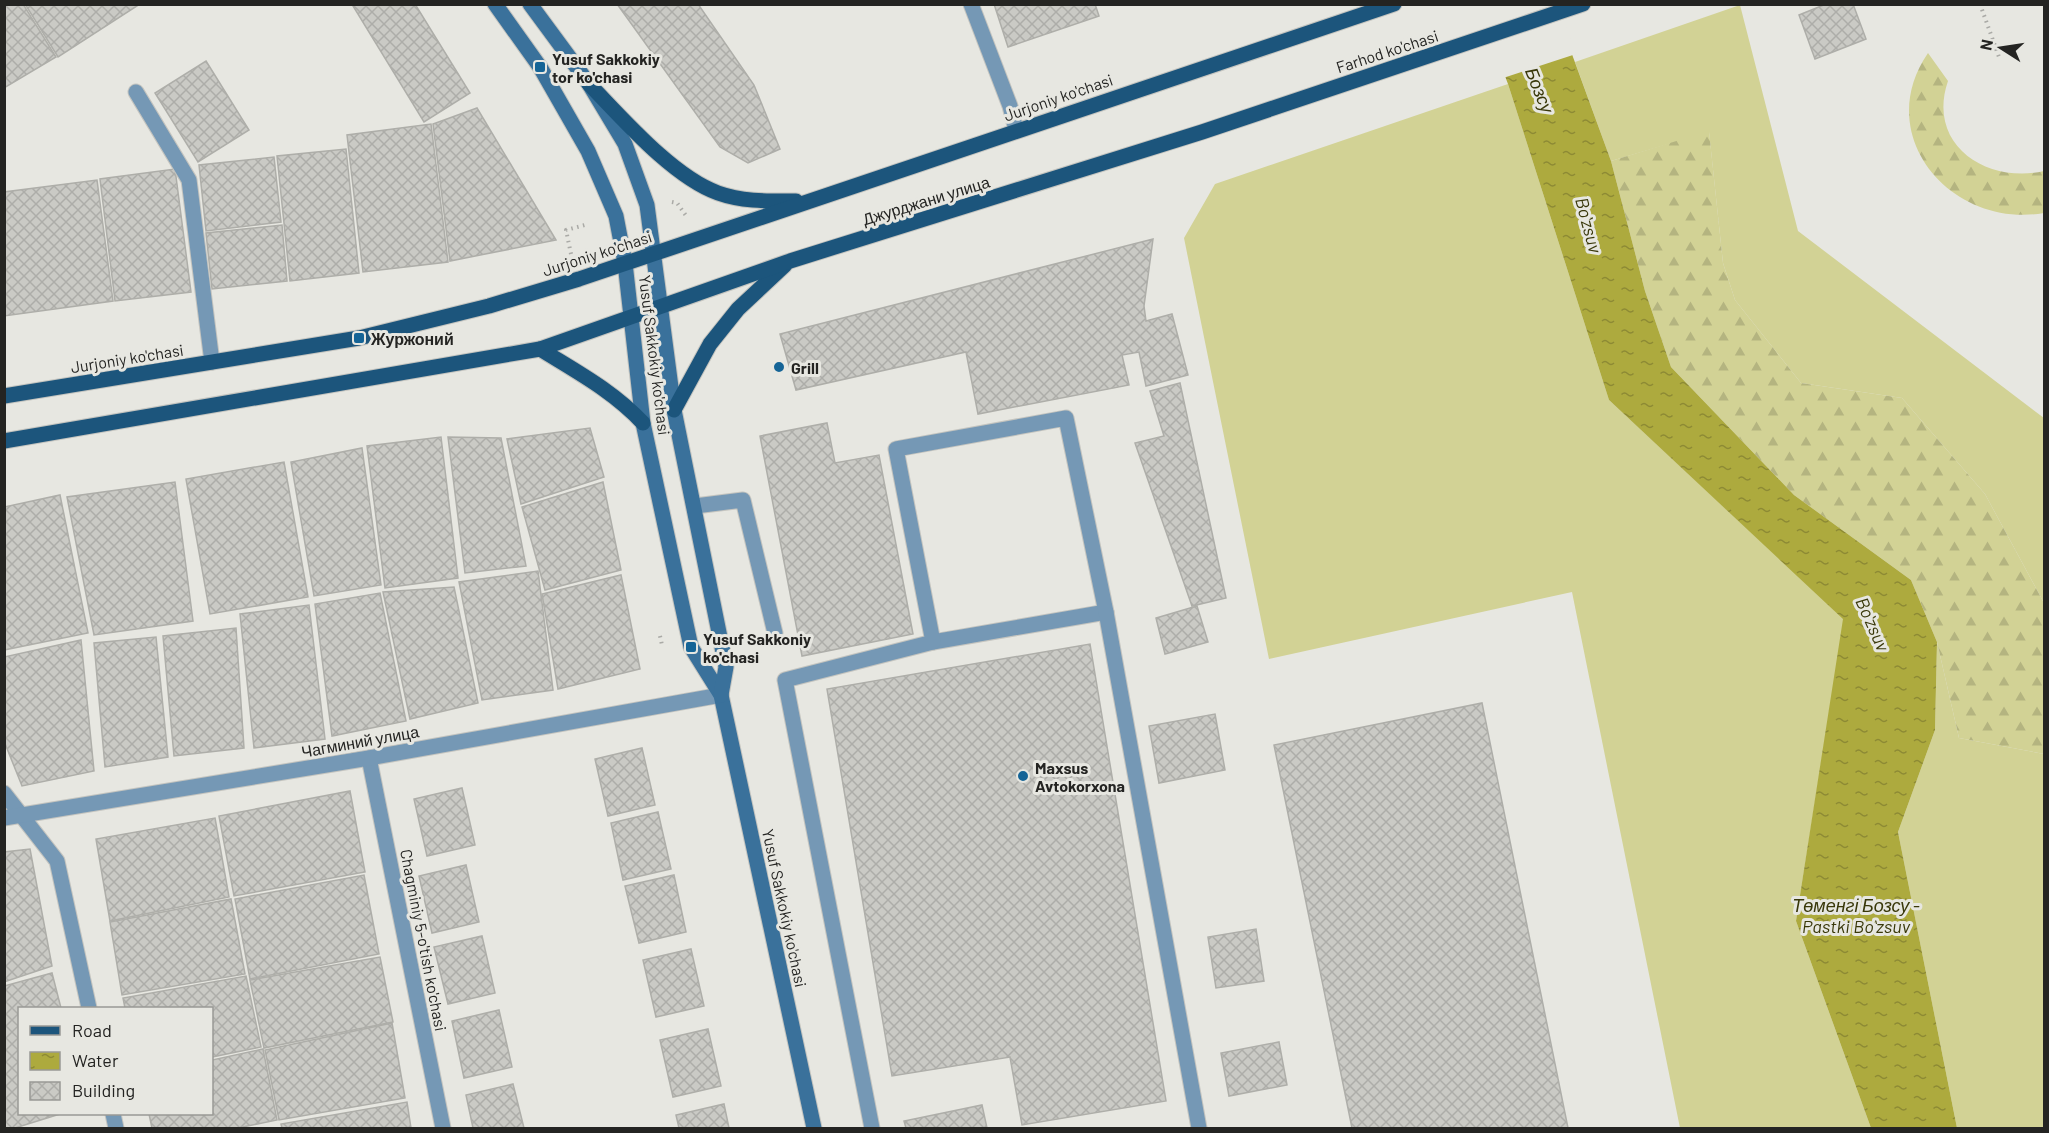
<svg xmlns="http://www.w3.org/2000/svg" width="2049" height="1133" font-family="Barlow,sans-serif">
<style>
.grass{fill:#d2d295}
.forest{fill:url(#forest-firs)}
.water{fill:url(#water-ripples)}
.pier{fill:#e7e7e1}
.building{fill:url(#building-cross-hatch);stroke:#aeaea9;stroke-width:1.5}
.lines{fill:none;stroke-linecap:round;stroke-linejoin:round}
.service-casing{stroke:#c4c4bf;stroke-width:17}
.minor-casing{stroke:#c4c4bf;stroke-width:17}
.secondary-casing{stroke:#c4c4bf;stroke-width:17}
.primary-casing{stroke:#c4c4bf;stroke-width:17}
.path{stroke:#aaaaa6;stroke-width:4;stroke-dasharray:1.5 4.5;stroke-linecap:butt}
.service{stroke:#7598b5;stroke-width:15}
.minor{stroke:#7598b5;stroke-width:15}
.secondary{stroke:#3a719b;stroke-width:15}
.primary{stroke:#1c557c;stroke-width:15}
.poi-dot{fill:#156496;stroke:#e7e7e1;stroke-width:2}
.labels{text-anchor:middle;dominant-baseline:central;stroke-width:6;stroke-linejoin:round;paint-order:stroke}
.street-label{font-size:16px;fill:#242422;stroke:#e7e7e1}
.poi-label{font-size:16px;font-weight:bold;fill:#242422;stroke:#e7e7e1;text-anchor:start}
.water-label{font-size:18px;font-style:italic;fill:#39380a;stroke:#e7e7e1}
</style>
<defs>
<pattern id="forest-firs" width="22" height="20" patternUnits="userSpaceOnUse" patternTransform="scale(1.5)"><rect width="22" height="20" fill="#d2d295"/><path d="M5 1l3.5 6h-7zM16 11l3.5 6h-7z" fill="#b4b480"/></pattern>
<pattern id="water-ripples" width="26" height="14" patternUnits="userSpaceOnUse" patternTransform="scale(1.5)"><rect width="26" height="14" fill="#adaa3e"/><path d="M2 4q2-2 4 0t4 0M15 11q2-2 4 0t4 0" fill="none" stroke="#8d8a34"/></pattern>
<pattern id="building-cross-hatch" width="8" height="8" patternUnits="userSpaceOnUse" patternTransform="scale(1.5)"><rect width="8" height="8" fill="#cacac5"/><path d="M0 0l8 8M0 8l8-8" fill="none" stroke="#adada9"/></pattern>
</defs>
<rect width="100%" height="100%" fill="#e7e7e1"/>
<g class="grass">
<path d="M1740,5l58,226 246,187v185l-59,-109 -83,-96 -101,-15 -66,-83 -12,-37 -14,-131 -98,29 -36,-99z"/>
<path d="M1508,84l101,316 235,219 -48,302 75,207h-191l-108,-536 -303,67 -85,-421 31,-54z"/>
<path d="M1937,642l22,96 85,16v374h-87l-59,-296 37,-102z"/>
</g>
<g class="forest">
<path d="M1928,53l20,28c-22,64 39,103 96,90v42c-92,16 -173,-77 -116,-160z"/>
<path d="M1709,131l14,132 12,37 66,83 101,15 83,96 59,109v151l-85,-16 -22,-96 -26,-62 -117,-85 -123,-128 -26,-76 -34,-130z"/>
</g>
<path class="water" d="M1478,5h76l57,156 34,130 26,76 123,128 117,85 26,62 -2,88 -37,102 59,296h-86l-75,-207 47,-302 -234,-219 -101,-316z"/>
<path class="pier" d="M1475,4h83l18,50 -73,24z"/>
<g class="building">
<path d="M4,4h19l33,53 -52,31z"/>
<path d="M25,4h115l-82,53z"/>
<path d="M356,4h59l55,89 -46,29 -71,-116z"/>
<path d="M617,4h81l56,81 26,64 -32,14 -28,-16z"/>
<path d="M994,4h101l4,12 -91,31z"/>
<path d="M1826,4h27l13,35 -51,20 -16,-44z"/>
<path d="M206,61l43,69 -51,32 -43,-69z"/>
<path d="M477,108l79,132 -106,21 -17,-137z"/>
<path d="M431,124l17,138 -85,10 -16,-137z"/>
<path d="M346,149l13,124 -69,8 -13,-125z"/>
<path d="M274,157l7,65 -75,9 -7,-66z"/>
<path d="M175,169l16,123 -76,9 -15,-122z"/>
<path d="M97,180l16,121 -109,15v-124z"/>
<path d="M282,225l5,56 -75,8 -6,-56z"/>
<path d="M1153,239l-9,67 2,15 26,-7 16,61 -42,11 -7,-34 -17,3 7,30 -151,29 -12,-62 -170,38 -16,-56z"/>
<path d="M1180,383l46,215 -34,8 -57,-163 29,-7 -14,-45z"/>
<path d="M827,423l8,40 44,-8 34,179 -111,22 -42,-220z"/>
<path d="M590,428l14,49 -83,27 -14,-65z"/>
<path d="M441,437l17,141 -73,10 -18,-142z"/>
<path d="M448,437l53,1 25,128 -61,7z"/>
<path d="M362,448l19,137 -67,11 -23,-134z"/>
<path d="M284,462l24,135 -98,17 -24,-135z"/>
<path d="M175,482l18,139 -99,14 -27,-138z"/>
<path d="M603,482l18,88 -76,20 -23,-83z"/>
<path d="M60,495l28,138 -84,17v-143z"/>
<path d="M538,571l15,119 -71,10 -23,-118z"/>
<path d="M621,575l19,94 -82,20 -16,-95z"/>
<path d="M454,587l24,116 -68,16 -27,-127z"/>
<path d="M380,593l26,128 -74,15 -17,-132z"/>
<path d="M309,605l16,134 -71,9 -14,-134z"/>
<path d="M1197,606l11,36 -43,12 -9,-36z"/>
<path d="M236,628l8,120 -70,8 -11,-120z"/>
<path d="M156,637l12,120 -63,10 -11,-124z"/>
<path d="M81,640l13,131 -72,15 -18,-45v-84z"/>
<path d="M1090,644l76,457 -144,24 -12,-68 -118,19 -65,-387z"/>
<path d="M1482,703l86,425h-216l-78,-383z"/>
<path d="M1215,714l10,56 -66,13 -10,-57z"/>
<path d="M642,748l13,57 -47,11 -13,-57z"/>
<path d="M462,788l13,57 -48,11 -13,-57z"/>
<path d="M350,791l15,81 -131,24 -15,-80z"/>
<path d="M658,812l13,57 -48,11 -12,-57z"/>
<path d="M215,818l14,79 -119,24 -14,-82z"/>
<path d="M30,849l22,117 -48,16v-130z"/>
<path d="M466,865l13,57 -47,11 -13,-57z"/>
<path d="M364,875l15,79 -129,25 -15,-80z"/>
<path d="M674,875l12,57 -47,11 -14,-57z"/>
<path d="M231,899l14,75 -123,21 -12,-73z"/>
<path d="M1256,929l8,52 -48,7 -8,-51z"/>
<path d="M482,936l13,57 -47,11 -14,-57z"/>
<path d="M691,949l13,57 -48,11 -13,-57z"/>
<path d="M380,957l13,65 -129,26 -14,-68z"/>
<path d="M52,973l9,35h-41v106h40l-45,14h-11v-142z"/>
<path d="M246,976l15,71 -49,10v-49h-87l-2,-10z"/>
<path d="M499,1010l13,57 -48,11 -12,-57z"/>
<path d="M392,1023l13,75 -126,22 -14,-70z"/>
<path d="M708,1029l13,57 -48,11 -13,-57z"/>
<path d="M1279,1042l8,43 -58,11 -8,-43z"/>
<path d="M263,1049l14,71 -39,8h-86l-3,-14h63v-54z"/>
<path d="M513,1084l11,44h-51l-7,-33z"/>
<path d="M407,1102l4,26h-129l-1,-4z"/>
<path d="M724,1104l5,24h-50l-3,-13z"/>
<path d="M982,1105l5,23h-81l-2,-7z"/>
</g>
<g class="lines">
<defs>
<g id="service">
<path d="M971,4l39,102 6,24"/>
<path d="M695,506l48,-6 32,133"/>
<path d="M933,642l173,-30"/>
<path d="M872,1128l-87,-448 148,-38 -37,-193 170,-31 40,194 93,516"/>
</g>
<g id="minor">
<path d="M136,92l53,88 23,182"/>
<path d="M369,758l74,370"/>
<path d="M4,793l53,68 32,147"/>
<path d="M4,818l365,-60 352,-63"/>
<path d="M113,1114l3,14"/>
</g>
<g id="secondary">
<path d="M495,4l45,63 48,84 28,65 9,47 18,160 48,224 30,48 93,433"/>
<path d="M530,4l59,80 36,60 22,61 27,205 52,257 -5,28"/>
</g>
<g id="primary">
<path d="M589,84c33,34 84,93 129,109 25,9 52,8 78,8"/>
<path d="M540,349c37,23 73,42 103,74"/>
<path d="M4,396l355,-58 130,-32 90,-27 815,-275"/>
<path d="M674,410l36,-66 28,-35 47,-44"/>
<path d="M4,441l536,-92 250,-88 412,-129 381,-128"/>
</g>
</defs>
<use href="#service" class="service-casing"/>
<use href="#minor" class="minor-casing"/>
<use href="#secondary" class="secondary-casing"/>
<use href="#primary" class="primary-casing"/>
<g class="path">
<path d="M1980,4l19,53"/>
<path d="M672,202l5,1 10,14"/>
<path d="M571,254l-5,-24 19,-5"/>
<path d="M660,636l2,9"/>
</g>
<use href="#service" class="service"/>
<use href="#minor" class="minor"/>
<use href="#secondary" class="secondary"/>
<use href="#primary" class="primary"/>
</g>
<g class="poi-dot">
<rect x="534" y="61" width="12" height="12" rx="3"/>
<rect x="353" y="332" width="12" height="12" rx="3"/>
<circle cx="779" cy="367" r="6"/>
<rect x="685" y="641" width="12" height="12" rx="3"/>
<circle cx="1023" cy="776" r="6"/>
</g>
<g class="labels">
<g class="street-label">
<text transform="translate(1387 51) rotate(-18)">Farhod ko'chasi</text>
<text transform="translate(1058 97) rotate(-19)">Jurjoniy ko'chasi</text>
<text transform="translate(926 200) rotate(-17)">Джурджани улица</text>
<text transform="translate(597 253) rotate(-18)">Jurjoniy ko'chasi</text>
<text transform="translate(655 355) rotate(83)">Yusuf Sakkokiy ko'chasi</text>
<text transform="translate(127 358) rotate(-9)">Jurjoniy ko'chasi</text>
<text transform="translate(360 741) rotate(-10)">Чагминий улица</text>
<text transform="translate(785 908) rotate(78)">Yusuf Sakkokiy ko'chasi</text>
<text transform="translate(424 940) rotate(79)">Chagminiy 5-o'tish ko'chasi</text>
</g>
<g class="poi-label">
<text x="552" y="58">Yusuf Sakkokiy<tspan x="552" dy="18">tor ko'chasi</tspan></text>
<text x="371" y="338">Журжоний</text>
<text x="791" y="367">Grill</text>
<text x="703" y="638">Yusuf Sakkoniy<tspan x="703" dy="18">ko'chasi</tspan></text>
<text x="1035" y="767">Maxsus<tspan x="1035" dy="18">Avtokorxona</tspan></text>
</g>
<g class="water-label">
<text transform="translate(1540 90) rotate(68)">Бозсу</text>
<text transform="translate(1589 225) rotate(75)">Boʻzsuv</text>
<text transform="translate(1873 624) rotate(66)">Boʻzsuv</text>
<text x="1856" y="905">Төменгі Бозсу -<tspan x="1856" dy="21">Pastki Boʻzsuv</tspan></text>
</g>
</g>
<rect width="2049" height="1133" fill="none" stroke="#242422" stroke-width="12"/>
<rect x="18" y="1007" width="195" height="108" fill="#e7e7e1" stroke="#999995" stroke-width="1.5"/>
<rect x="30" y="1026" width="30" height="9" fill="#1c557c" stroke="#999995" stroke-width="1.5"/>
<text x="72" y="1037" font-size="18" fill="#242422">Road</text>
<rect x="30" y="1052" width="30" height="18" fill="url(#water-ripples)" stroke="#999995" stroke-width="1.5"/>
<text x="72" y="1067" font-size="18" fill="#242422">Water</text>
<rect x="30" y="1082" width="30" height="18" fill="url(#building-cross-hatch)" stroke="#999995" stroke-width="1.5"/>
<text x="72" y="1097" font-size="18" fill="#242422">Building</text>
<g transform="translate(2001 48) rotate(282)" stroke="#e7e7e1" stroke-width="4.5" paint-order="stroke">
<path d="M0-4.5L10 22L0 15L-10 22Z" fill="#242422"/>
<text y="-9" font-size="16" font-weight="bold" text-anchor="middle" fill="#242422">N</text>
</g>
</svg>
